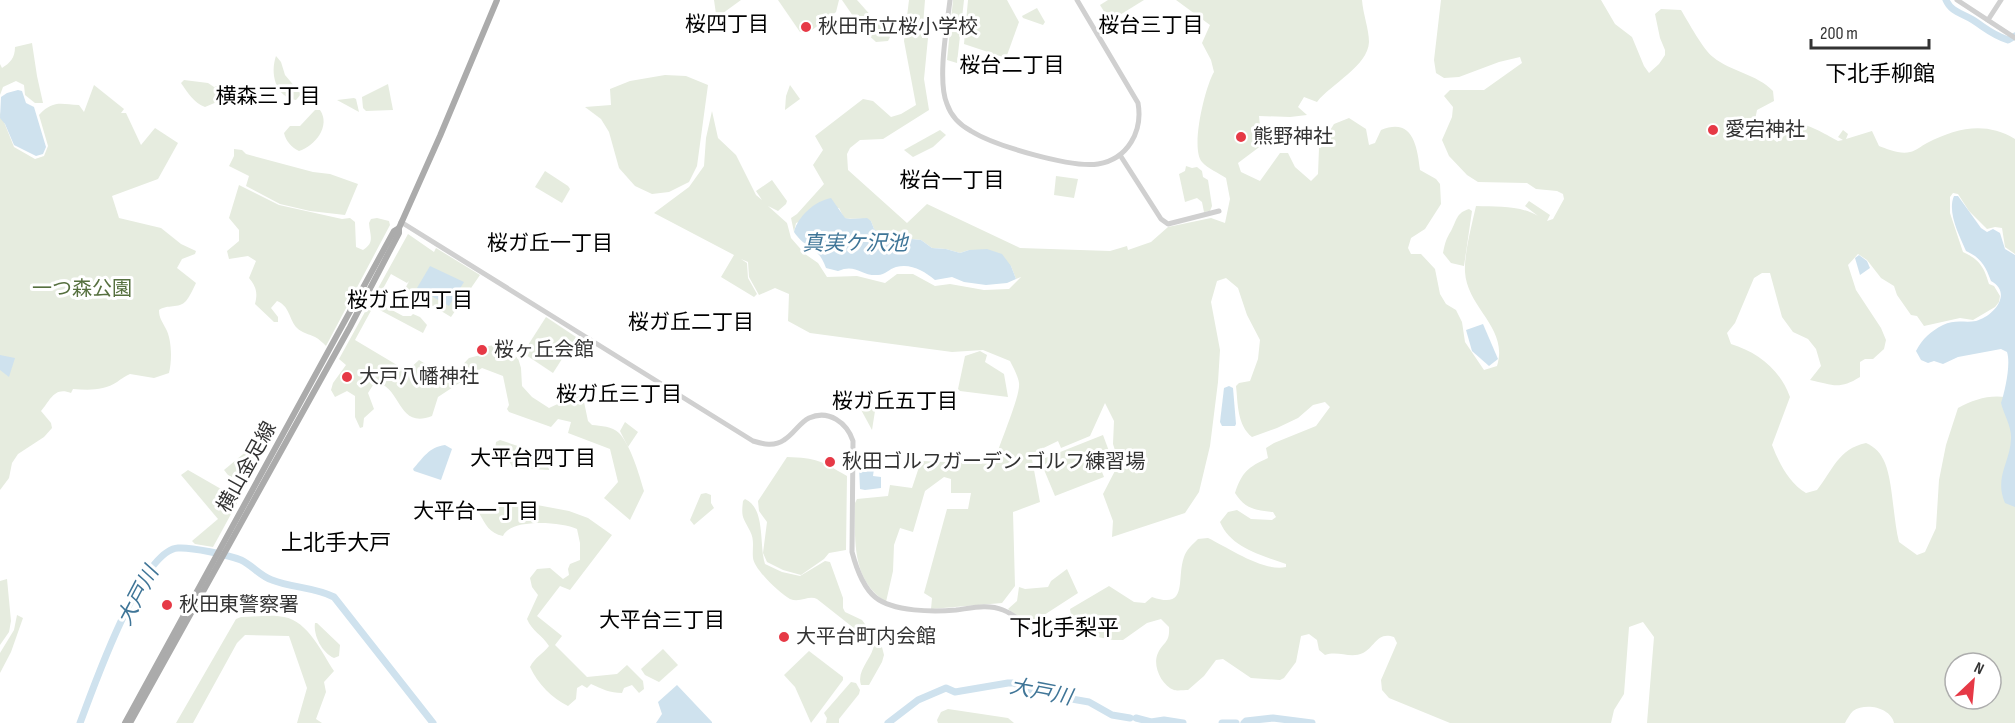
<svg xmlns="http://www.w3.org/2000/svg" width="2015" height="723" font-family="'Sofia Sans Condensed','Noto Sans JP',sans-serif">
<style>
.green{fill:#e6ecdf;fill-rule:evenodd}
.water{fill:#cfe2ee}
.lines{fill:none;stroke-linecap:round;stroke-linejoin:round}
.river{stroke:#cfe2ee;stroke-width:7}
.minor{stroke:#d0d0d0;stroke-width:5}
.major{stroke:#ababab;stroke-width:6}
.poi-dot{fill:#e63946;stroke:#fff;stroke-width:2}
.labels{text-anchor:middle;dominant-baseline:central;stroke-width:6;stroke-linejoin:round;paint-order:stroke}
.poi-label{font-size:20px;fill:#333;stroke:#fff;text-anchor:start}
.park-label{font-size:20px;fill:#56703f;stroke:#fff}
.street-label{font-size:20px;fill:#333;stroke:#fff}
.neighbourhood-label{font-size:21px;fill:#000;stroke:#fff}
.water-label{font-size:21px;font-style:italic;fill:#3f7597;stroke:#fff}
.quarter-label{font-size:22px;fill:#000;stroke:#fff}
</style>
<rect width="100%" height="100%" fill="#fff"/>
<g class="green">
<path d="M714,0h27l-22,16 -3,-2z"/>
<path d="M778,0h61l-3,12 -28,21 -8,-1z"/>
<path d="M842,0h15l33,37 -2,4 -12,1 -14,-13z"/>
<path d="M909,0h16l-3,38h6l-4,41 5,31 -46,29 -23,1 -10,8 -3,6 1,16 59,53 20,-19 93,44 90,3 17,-5 1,4 23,-8 17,-15 43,-9 14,5 5,-24 -4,-21c-7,-5 -18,-9 -24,-16 -12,-13 3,-75 12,-90l-3,-12 -9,-17 8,-18 -34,-25h186c1,14 7,29 7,42 -1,24 -38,42 -52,60l-13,-5 -6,10 9,8 -17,2 -31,-1 3,29 -24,18 3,9 19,9 20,-28h8l7,14 16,14 7,-7 1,-26 15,-24 15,-6 17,11 3,16 6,-2 6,-13c32,-13 36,16 39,40l16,9 4,5 1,20 -16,25 -14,9 -3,10 3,6h10l14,15 5,25 6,10 10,6 6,12 3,20 19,28 13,-4c12,-38 -30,-58 -32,-94 -1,-18 7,-48 11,-66 22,1 43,-1 62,10l-13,-10 4,-5 21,14 -3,6 6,-2 11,-20 -1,-5 -6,-3 -21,-2 -9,-6 -49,-1 -11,-7 -18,-19 -7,-16 10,-23 1,-10 -9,-11 6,-6h34l38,-27 -2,-6 -21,5 -40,15 -15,1 -8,-5 -2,-13 7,-60h160l14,24 17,13 12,29 5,7 10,-9 6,-9v-5l-5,-12 -5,-24 6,-5 20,1c8,13 21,38 32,47 18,15 44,17 60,34l1,10 -17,9 -2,10 8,12 14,10c8,-4 9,-12 17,-17 9,-5 34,11 44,16l5,-1 -5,-3 5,-7 5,4 -2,5 26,-8 7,15c8,3 22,9 31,6 6,-1 11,-6 17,-9 30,-15 58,-22 88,-4v115l-10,-7 -3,-19 -7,-1 -8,2 -18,-18 -11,-17 -5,-1 -3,4v16l13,39c17,8 21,15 26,32l5,2 6,10 -1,6 -4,5 -22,13 -13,-2 -36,8 -7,-10 -6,-1 -14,-20 -3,-9 -13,-8 -14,-18 -9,-6 -10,11 8,25 25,38 5,12 -2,9 -11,10h-8l-5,3v15c-21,13 -27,8 -50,3l11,-14 -5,-17 -8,-10 -15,-7 -11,-15 -12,-44h-8l-8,5 -19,45 -8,10 4,11c26,8 49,25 59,53l-18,48c7,18 17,38 34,48l11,-3c16,-20 21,-41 49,-47 9,4 15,10 19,20 8,20 8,55 14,79l18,13 8,-3 11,-24 3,-48 7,-35 12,-37c18,-10 36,-15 57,-9v324h-121c-3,-15 -28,-21 -41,-12 -3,3 -6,8 -8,12h-198l7,-86 -11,-15 -14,5 -5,67 -10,16 -3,13h-161l-61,-25 -7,-8 -1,-10 16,-37 -3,-6c-17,-6 -19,10 -31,16 -13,6 -25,-3 -38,2l-6,-5 -2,-10 -8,-6 -8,2 -5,26 -12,16 -4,2 -29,-2 -28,-19 -7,1 -12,16 -16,14c-3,0 -11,1 -14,0 -13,-5 -22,-25 -16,-37 6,-12 12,-10 11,-26l-8,-8 -14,4 -24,17h-10l-25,-5 -16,-13 -2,-13 39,-23 25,16 11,1 7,-6c37,13 24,-18 32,-40 2,-7 9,-13 14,-18l10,-1c21,10 55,34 78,29v-3c-25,-9 -55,-16 -66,-42l8,-10 9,-2 14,9 21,1 4,-3 -3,-5c-18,-2 -28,-3 -38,-19 7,-21 13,-26 33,-35l-2,-10 8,-5 42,-17 14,-19 -5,-5 -12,3 -15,13 -21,10 -25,9c-15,-12 -14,-33 -16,-51l3,-3 11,-2 8,-22 2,-19 -13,-25 -9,-27 -12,-10 -9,3 -6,21 9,48 -2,32 -8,64 -11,46 -14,21 -73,24 1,-16 -10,-27 16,-31 -6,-19 1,-23 -9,-18 -15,33 -29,12 -3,-7 -27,13 9,48 -27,10 2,74 -13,17 -71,6 1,-11 -8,-5 23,-84h21l3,-16h-20v-14l-7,-2 -19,14 -12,41 -13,-4 -6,17 -1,26 -7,31c-35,-23 -31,-62 -31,-99l2,-4 31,-3 2,-11 22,3 9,-27 73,3c4,-18 27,-68 25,-81 -1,-7 -6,-16 -9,-22l-27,-11 -31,2 -142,-19 -22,-12 1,-27 -14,-6 -16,7 -10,-18 -1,-15 -7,-3 6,4 1,15 9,16 -3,3 -33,-20 13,-22 -80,-42 35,-26 15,-21 2,-28 6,-27 6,27 18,17 20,40 6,5 -6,-9 16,-11 15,21 -1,3 -8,7 -10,-5 19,17 4,15 14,16 13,9 9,14 30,-1 28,7 12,-9h16l22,12 15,-2 34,6 25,-1 12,-12 -5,2 -5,-13 -42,-16 -9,3 -14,-4 -14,-1 -11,-8 -37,-4 -10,-7 -3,-8c-10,-4 -17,-1 -27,-3l-5,-10 -43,15 -2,9 -3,-14 6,-4 27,-30 -11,-19 10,-15 -8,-14 48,-37 10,2 18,16 10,-3 15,-9 -12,-64zM1955,663h36v36h-36z"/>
<path d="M953,0h11l-7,63 -10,-3z"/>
<path d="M968,0h39l12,22 -13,36 -42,-14z"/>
<path d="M1108,0h36l-34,21 -10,-16z"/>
<path d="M1037,8l8,14 -2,3 -20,-7 -1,-2z"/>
<path d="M32,43l5,33 6,27h-8l-10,-8 -1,-10 -8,-4 -13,6 -3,8v-31l2,4c8,-5 13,-10 13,-21z"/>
<path d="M276,56l5,6 4,13 16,19 -5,6c-21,-3 -26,-27 -20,-44z"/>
<path d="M665,75l21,1 22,9 -11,81 -8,16 -20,10 -17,2 -17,-8 -16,-18 -10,-36 -8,-13 -16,-12 26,-2 -1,-16 20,-8z"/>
<path d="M184,80l24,3 6,4 11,-3 6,7v3l-7,5 -19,8c-11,-4 -17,-14 -24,-24z"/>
<path d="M388,84l5,26 -27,1 -3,-3 -1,-11z"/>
<path d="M94,85l30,24 -3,4h5l15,32 14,-17 23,15 -20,36 -46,17 7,22 42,10 20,16 15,7 -1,3 -13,5 -5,9 19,15c-3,6 -6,13 -10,18 -7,8 -19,3 -27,9 0,8 3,11 7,19 6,11 6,32 3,44l-15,5 -24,-4c-5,2 -9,5 -13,8 -13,9 -29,8 -44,7l-2,4c-17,-7 -21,8 -30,18l10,12 1,5 -8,9 -26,17 -6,9 -3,15 -9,12v-378l14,35 21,12 9,-3 4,-10 -9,-31c14,-15 21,-11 40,-10l5,7z"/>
<path d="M790,85l10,14 -15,11 1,-14z"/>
<path d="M354,98l2,1 3,13 -22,-12z"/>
<path d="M315,110h5c11,16 -5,36 -21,41 -8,-4 -13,-10 -15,-18l6,-7h10z"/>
<path d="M940,130l6,5 -13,12 -20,10 -9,-7z"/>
<path d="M234,149l8,1 4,4 67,18 17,2 28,10 -13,31 -35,-4 -30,-7 -34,-18 3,-10 -20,-10 5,-10z"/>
<path d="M1186,166l6,2 5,-1 5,4 1,6 5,3 4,26 -2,5 -6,1 -2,-10 -5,-4 -12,4 -6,-28 6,-3z"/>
<path d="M545,171l23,15 2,3 -8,14 -27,-16z"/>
<path d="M1056,176l22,3 -4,19 -20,-3z"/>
<path d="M239,185l40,20 63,14 8,-1 5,4 1,25 7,3c12,-8 7,-14 6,-27l2,-4 6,-1 12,3 1,4 -64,121c-3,-3 -7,-7 -11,-9 -6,-3 -13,-4 -18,-9 -8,-8 -7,-22 -20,-27l-6,7 7,9v5h-4l-19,-18c3,-11 1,-18 -6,-26l7,-17 -8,-5 -19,3 -2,-8 12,-10v-11l-10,-12z"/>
<path d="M1469,209l3,2 -8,55 -13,-3 -8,-10c2,-10 3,-14 8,-22 6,-11 5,-18 18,-22z"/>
<path d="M408,234l26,18 2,-4 44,27 -29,42 -46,-28 4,-8 -2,2 -16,-9 -36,66 52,31 12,-11 28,17 6,-2 16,-17 19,-5v-7l8,-1 22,13 3,10 1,18 10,11 17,11 28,-13 6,2 5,24 4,4c9,1 20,1 27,8 12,13 20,41 25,58l-14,29 -26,-22 14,-16 -8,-33 -42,-16 3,-11 -13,-3 -7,8 -42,-15 -2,-3 2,-4 -6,-29 -21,-8 -44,29 -6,19c-35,14 -30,-30 -57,-34l-7,11 6,16 -10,9 -1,9 -3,1 -5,-11v-21l-8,-5 -12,6 -4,-7 2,-7 13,-18 -7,-6z"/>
<path d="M377,302l26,14h8l2,-2 7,3 7,8 -4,8 -49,-26z"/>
<path d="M546,317l30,20 -23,36 -30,-20z"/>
<path d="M980,351l7,4 -2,7 19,12 4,23 -48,-6 -2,-2 7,-33z"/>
<path d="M859,406l13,1 3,4 -3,19z"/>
<path d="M625,422l13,10 -10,15 -8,-16z"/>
<path d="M273,428l2,3 -16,28 -9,-11z"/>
<path d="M1103,435l10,27 -13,5 4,10 -49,19 -15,-36z"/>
<path d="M500,440l51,17 -2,13 -36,-2 -4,-7 -14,-10 1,-9z"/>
<path d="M248,450l10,11 -8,14 -8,7 -14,-7 -4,-5z"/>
<path d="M787,457c30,1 34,4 60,19l-1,74 -17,3 -5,6 -23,16 -18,-5 -16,-8 -4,-9 4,-31 -8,-11 -1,-10z"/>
<path d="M188,470l47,27 2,6 -13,24 -3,-3 3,3 -11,20 -18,-3 -3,-3 26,-22 -37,-44z"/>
<path d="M706,493l5,2v8l3,5 -20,17 -4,-5 11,-26z"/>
<path d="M745,499c21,9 14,47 20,65l17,8 18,4 25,-15 5,1 13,36v10l2,4 17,8 20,27 2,8 -2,7 -13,23h-8c-5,-15 12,-27 13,-41l-57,-45c-8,-4 -17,4 -27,0 -10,-5 -36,-30 -37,-41 -1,-9 2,-18 -3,-27 -7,-14 -9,-13 -7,-30z"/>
<path d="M537,505l32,6 19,7 24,17 -42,55 -10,-4 -23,30 25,20 -7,9 32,32 30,-3 10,-9 16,16 1,8 -5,4 -7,-8 -8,3 -2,5c-12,0 -20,-4 -31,-9l-4,4 -5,-3 -5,3 -1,11 -8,7c-16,-8 -30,-22 -38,-39 5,-10 13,-13 19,-21 -7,-11 -17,-15 -22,-27l11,-24 -6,-8 -2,-9 7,-9 13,-1 13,11 6,-4 -1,-6 2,-5 10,-4v-17l-3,-14c-16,-7 -66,-11 -74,7 -14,-3 -17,-11 -24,-23l17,-6z"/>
<path d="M1067,569l11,24 -37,24 -9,11 -24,-19 9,-8 2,-14 6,2 23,-2 3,-6z"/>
<path d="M7,579l4,42 -2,11 -9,13v-64z"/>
<path d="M17,615l6,3 -12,34 -11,21v-20l14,-23z"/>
<path d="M241,617c14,0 30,-3 43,0 24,4 38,36 50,54l-10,11 2,10 -10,27 6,4h-25l10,-35 -18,-52 -44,-1 -8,8 -44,80h-17l60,-104z"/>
<path d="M315,623h2l23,22 -1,11 -5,2c-12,-5 -21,-23 -19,-35z"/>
<path d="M663,649l15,16 -19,17 -14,-7 -4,-6z"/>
<path d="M809,651l34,26v3l-32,43 -16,-36 -11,-12z"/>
<path d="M851,682l5,1 4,7 -1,4 -20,25v4h-13l1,-5 -3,-5z"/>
<path d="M948,709l60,9 6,5h-76l-1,-3 4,-8z"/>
</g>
<g class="water">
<path d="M18,90l4,1 4,12 8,4 12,40 -3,7 -7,2 -22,-11 -9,-21 -5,-6 1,-21 6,-4z"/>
<path d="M1954,196h4l23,32 6,4 6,-3 7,4 5,16 10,6v252l-10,-4c-11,-26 5,-40 6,-64 1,-12 -7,-24 -10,-36 4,-12 10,-39 6,-51l-6,-3 -43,8 -15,7 -9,-3 -6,2 -7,-3 -5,-9c6,-12 15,-20 27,-26 11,-6 22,-2 33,-4 18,-5 37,-28 15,-40 -6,-16 -10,-23 -25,-30 -7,-16 -19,-39 -12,-55z"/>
<path d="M831,198l14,20 5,1 17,-1 4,3 3,8 10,7 37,4 11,8 14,1 14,4 9,-3 18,-1 15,5 9,12 5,13 -9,4 -21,2 -22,-3 -12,-5 -17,3c-11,-9 -24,-17 -39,-13 -7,2 -11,8 -18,8 -18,1 -22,-12 -40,-4l-12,-3c-8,-23 -20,-18 -32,-36 4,-16 21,-31 37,-34z"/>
<path d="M1859,255l8,6 3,7 -10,7 -5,-17z"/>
<path d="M430,266l34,16 -15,24 -32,-18z"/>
<path d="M1483,324l15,35 -9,7 -17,-15 -6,-21z"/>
<path d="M0,355l15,3 -6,19 -9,-7z"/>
<path d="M1229,386l4,2 3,36 -1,2h-13l-2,-4 4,-34z"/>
<path d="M445,445l7,4 -11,31 -27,-9 -1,-2c10,-11 16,-22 32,-24z"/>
<path d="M859,467l15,2 -1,7 8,1v11l-16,2 -5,-1z"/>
<path d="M677,685l35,37v1h-56l6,-9 -4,-12z"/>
</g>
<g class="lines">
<g class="river">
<path d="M1946,0c5,12 16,13 27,20 14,9 18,14 35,20l7,-4"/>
<path d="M1136,718l15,4 13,-2 19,3"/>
<path d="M80,723c13,-34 61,-173 98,-175 14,-1 50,7 63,12 11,5 19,16 31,20 20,8 42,7 62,17l99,126"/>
<path d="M888,723l30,-23 28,-12 9,4 53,-9h6l16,8h19l17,7 23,4 23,13 18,3"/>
<path d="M1222,723h14"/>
<path d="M1244,723l2,-2 27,-3 39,5"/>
</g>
<g class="minor">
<path d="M950,0c-3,26 -13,81 -3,104 4,12 13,21 24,27 24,15 100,37 127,33 30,-5 45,-33 40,-61l-61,-103"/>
<path d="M1957,0l58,38"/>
<path d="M1988,20l13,-20"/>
<path d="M1120,155l41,64 7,5 51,-13"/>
<path d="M401,222l352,219c10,3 21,6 31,-1 10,-6 15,-17 25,-22 20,-9 38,5 44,23l-1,111c4,15 11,35 23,45 18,15 59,15 81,13 16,-2 32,-6 47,0 11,4 21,14 29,22"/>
</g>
<g class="major">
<path d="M125,723l269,-492 5,-3 41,-92 57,-136"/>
<path d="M130,723l220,-396 49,-94v-5"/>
</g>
</g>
<g class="poi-dot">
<circle cx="806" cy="27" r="6"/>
<circle cx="1713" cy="130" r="6"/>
<circle cx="1241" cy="137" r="6"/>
<circle cx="482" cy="350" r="6"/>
<circle cx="347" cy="377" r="6"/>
<circle cx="830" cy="462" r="6"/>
<circle cx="167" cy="605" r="6"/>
<circle cx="784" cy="637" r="6"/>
</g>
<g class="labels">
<g class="poi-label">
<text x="818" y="27">秋田市立桜小学校</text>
<text x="1725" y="130">愛宕神社</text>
<text x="1253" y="137">熊野神社</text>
<text x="494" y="350">桜ヶ丘会館</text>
<text x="359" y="377">大戸八幡神社</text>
<text x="842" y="462">秋田ゴルフガーデン ゴルフ練習場</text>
<text x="179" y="605">秋田東警察署</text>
<text x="796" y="637">大平台町内会館</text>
</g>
<g class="park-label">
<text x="82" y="289">一つ森公園</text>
</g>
<g class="street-label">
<text transform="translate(247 467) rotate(-61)">横山金足線</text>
</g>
<g class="neighbourhood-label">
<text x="727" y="24">桜四丁目</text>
<text x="1151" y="25">桜台三丁目</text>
<text x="1012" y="65">桜台二丁目</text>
<text x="268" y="96">横森三丁目</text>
<text x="952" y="180">桜台一丁目</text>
<text x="550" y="243">桜ガ丘一丁目</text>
<text x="410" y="300">桜ガ丘四丁目</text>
<text x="691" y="322">桜ガ丘二丁目</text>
<text x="619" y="394">桜ガ丘三丁目</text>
<text x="895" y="401">桜ガ丘五丁目</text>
<text x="533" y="458">大平台四丁目</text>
<text x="476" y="511">大平台一丁目</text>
<text x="662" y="620">大平台三丁目</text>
</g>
<g class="water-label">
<text x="855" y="243">真実ケ沢池</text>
<text transform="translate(138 596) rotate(-62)">大戸川</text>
<text transform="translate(1041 692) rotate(11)">大戸川</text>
</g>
<g class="quarter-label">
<text x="1880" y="74">下北手柳館</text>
<text x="336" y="543">上北手大戸</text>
<text x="1064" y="628">下北手梨平</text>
</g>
</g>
<g transform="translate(1973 681) rotate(26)"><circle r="28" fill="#ffffff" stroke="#adadad" stroke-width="1.5"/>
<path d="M0-4.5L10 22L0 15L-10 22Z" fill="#e63946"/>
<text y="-9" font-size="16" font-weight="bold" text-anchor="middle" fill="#333333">N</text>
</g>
<path d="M1811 39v9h118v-9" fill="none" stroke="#333333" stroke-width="3"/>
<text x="1820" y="39" font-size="18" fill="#333333" stroke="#ffffff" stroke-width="4.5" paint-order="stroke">200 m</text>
</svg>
